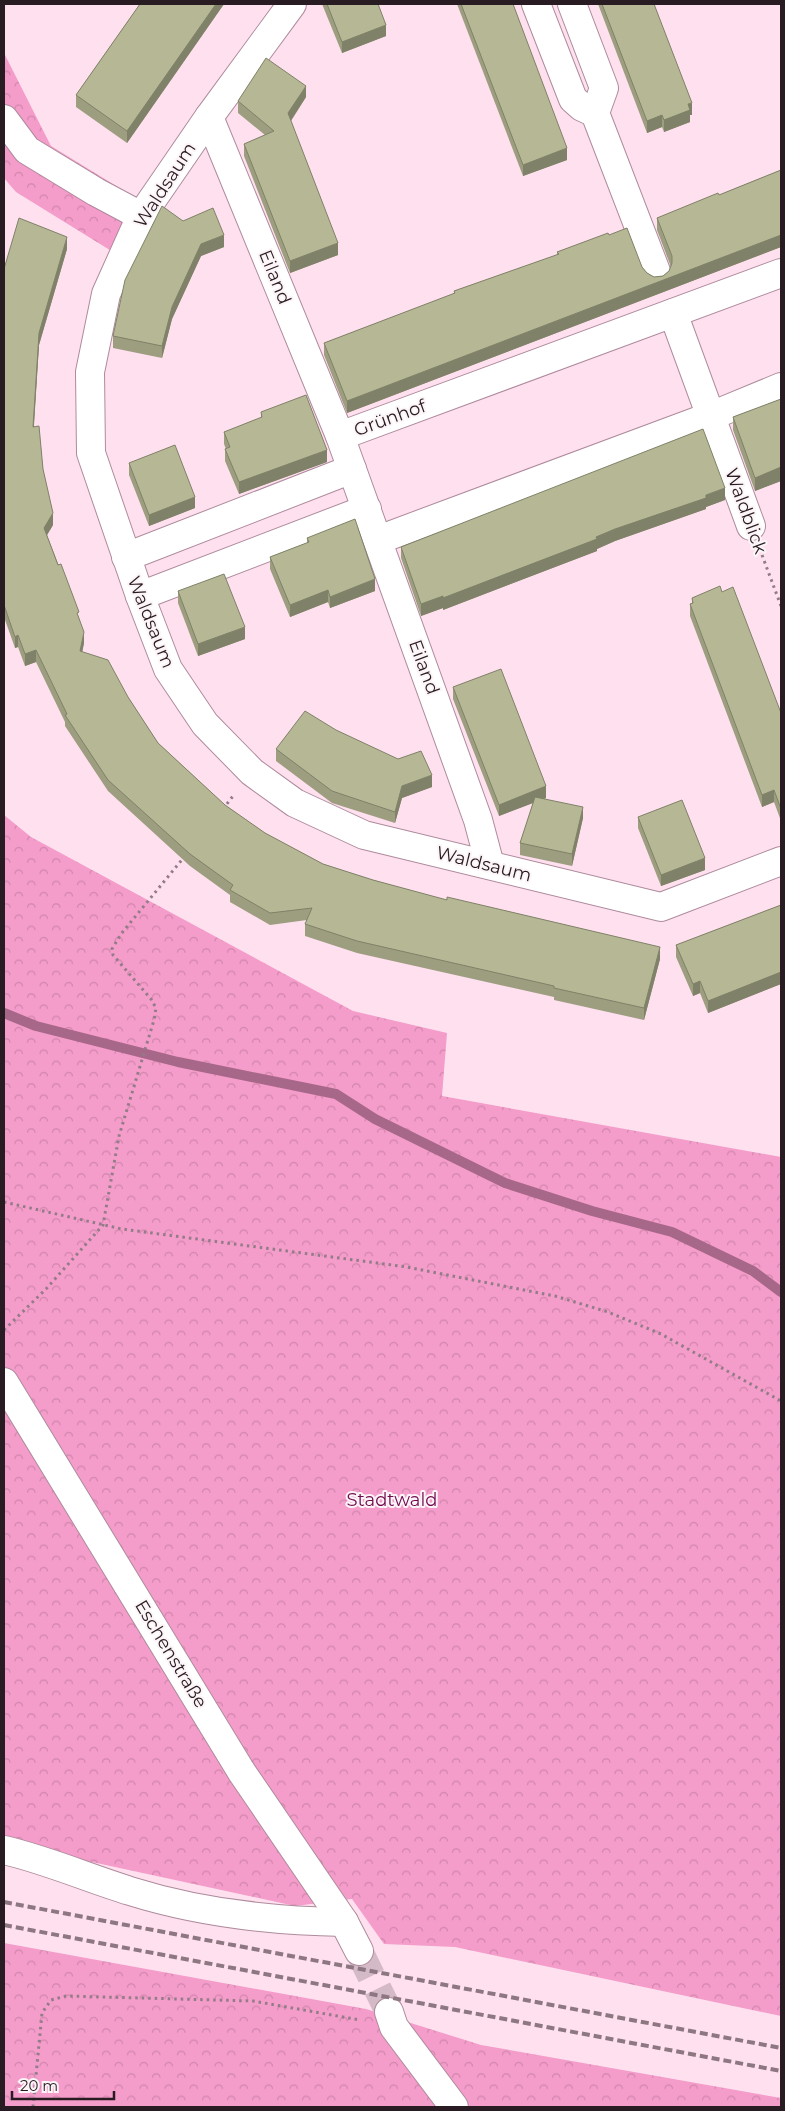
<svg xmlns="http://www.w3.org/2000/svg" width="785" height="2111" font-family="Montserrat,sans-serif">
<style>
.forest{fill:url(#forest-crowns)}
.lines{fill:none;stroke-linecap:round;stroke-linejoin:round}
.stream{stroke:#a76789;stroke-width:10}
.minor-tunnel{stroke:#d4b9c6;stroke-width:28;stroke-dasharray:28 14;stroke-linecap:butt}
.minor-casing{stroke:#ae8b9c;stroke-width:30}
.path{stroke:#927c87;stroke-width:3;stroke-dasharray:2.5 4;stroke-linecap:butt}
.minor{stroke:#fff;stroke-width:28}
.rail{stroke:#8d7781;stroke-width:4;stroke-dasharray:8 4;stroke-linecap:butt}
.wall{fill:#9d9e80}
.shaded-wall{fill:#7f8168}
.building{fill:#b6b895;stroke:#7f8168}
.labels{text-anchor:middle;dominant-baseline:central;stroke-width:4;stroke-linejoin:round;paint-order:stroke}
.street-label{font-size:18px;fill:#291b22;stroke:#fcf5f8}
.park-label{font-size:18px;fill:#72094e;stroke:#fcf5f8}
</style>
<defs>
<pattern id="forest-crowns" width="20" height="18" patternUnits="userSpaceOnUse" patternTransform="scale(1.25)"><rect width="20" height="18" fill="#f49cca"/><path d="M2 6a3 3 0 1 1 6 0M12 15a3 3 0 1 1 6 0" fill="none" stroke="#d186ad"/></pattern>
</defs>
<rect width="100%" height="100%" fill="#ffe0ef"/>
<g class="forest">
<path d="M4,53l47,93 88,54 -26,52 -97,-60 -12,-14z"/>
<path d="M4,815l27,22 322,174 94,22 -5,63 339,61v859l-326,-69 -71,-3 -32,-45 -57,7 -291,-63z"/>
<path d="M4,1943l362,66 115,36 300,53v9h-777z"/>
</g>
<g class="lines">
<path class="stream" d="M4,1013l32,13 142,36 158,32 39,25 130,64 87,28 80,21 81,39 28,21"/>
<path class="minor-tunnel" d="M359,1951l30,61"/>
<defs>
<g id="minor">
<path d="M292,4l-83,113 -68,99 -35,78 -16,78 1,81 49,143 28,73 37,55 47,48 43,31 69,32 297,72 120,-46"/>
<path d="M536,4l37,95 9,8 13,6 62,161"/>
<path d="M572,4l32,84 -9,25"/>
<path d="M209,117l131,319 138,384 12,45"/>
<path d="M4,119l23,31 69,42 45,24"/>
<path d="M673,313l78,213"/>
<path d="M340,436l441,-163"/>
<path d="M378,540l333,-124 70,-29"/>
<path d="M126,557l226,-88"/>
<path d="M140,596l227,-87"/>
<path d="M4,1382l237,389 103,151 15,29"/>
<path d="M4,1850c43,10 84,28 126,41 70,22 141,30 214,31"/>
<path d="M389,2012l5,15 60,80"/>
</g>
</defs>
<use href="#minor" class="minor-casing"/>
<g class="path">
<path d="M762,555l19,51"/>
<path d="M223,809l10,-13"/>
<path d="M4,1202l118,27 285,38 148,29 53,16 53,22 120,67"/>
<path d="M4,1330l42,-41 57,-64 16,-89 35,-116 2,-12 -5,-9 -38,-44 -1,-6 9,-15 64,-78"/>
<path d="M33,2107l9,-94 9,-13 15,-4 187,5 107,19"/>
</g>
<use href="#minor" class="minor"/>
<g class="rail">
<path d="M4,1902l777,146"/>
<path d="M4,1925l777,146"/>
</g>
</g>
<g class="wall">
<path d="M140,4h84l-97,139 -51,-36v-12z"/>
<path d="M322,4h56l8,32 -44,17z"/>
<path d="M457,4h56l54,156 -44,16z"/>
<path d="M598,4h56l38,111h-2v7l-26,10 -2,-5 -15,6z"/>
<path d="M306,97l-15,24 47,134 -48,18 -46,-117v-12l21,-9 -27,-22v-12z"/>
<path d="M781,170v77l-434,166 -23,-58v-12l130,-49v-3l103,-36v-3l52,-17 33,32 5,6 7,4 9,-1 6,-5 2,-4 -14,-37v-12l62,-23z"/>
<path d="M183,221l41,26 -23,9 -29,63 -10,39 -49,-10v-12z"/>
<path d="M67,249l-28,96 -5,81 9,43 10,56 -6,10 32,83 5,25 -2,9 46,45 30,46 67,62 40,28 58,31 50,16 287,79 -16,61 -90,-20v-3l-197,-44 -52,-17v-12l2,-4 -37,5 -40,-23v-7l-40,-29 -82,-75 -43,-65v-4l-29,-60 -11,4 -7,-19 -3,1 -11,-31v-348z"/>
<path d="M781,399v82l-26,10 -22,-61v-13z"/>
<path d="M261,412l66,50 -88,32 -14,-33v-12h1l-2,-5v-12l37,-14z"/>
<path d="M129,463l66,45 -46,18 -20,-51z"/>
<path d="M725,500l-19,7v2l-91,32 -18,8v2l-154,59v-2l-22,8 -20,-58v-11z"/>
<path d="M307,538l68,53 -45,17 -2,-6 -38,15 -20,-48v-12l37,-14z"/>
<path d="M178,591l67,48 -47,17 -20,-53z"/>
<path d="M692,598l89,115v108l-7,-19 -12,5 -72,-191v-12h2z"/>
<path d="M453,687l93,111 -2,1 39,19 -11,48 -52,-11v-12l13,-40 -34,13 -46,-117z"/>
<path d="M276,749l156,38 -30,11 -7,25 -63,-20 -56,-42z"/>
<path d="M638,817l67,53 -44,16 -23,-58z"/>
<path d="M781,905v79l-73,29 -8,-20 -7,3 -17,-39v-12z"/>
</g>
<g class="shaded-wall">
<path d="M216,4h8l-97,139v-12z"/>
<path d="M386,25v11l-44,17v-11z"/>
<path d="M306,86v11l-18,28v-12z"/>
<path d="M692,103v12h-2v7l-26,10v-12l24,-16z"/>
<path d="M662,115v12l-15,6v-12z"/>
<path d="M567,148v12l-44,16v-11z"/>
<path d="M224,235v12l-23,9 -29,63 -10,39v-12l10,-39 29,-63z"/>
<path d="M781,235v12l-434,166v-12z"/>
<path d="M67,237v12l-28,96 -6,93v-11l6,-94z"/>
<path d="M338,243v12l-48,18v-12z"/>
<path d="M327,450v12l-88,32v-12z"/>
<path d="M781,467v14l-26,10v-13z"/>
<path d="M725,488v12l-19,7v2l-91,32 -18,8v2l-154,59v-12l153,-61 19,-8z"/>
<path d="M195,497v11l-46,18v-11z"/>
<path d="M53,513v12l-9,15v-12z"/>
<path d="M375,579v12l-45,17v-11z"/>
<path d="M328,590v12l-38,15v-12z"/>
<path d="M443,596v12l-22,8v-12z"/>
<path d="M245,627v12l-47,17v-12z"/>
<path d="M84,632v11l-4,20v-12z"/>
<path d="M18,635v12l-3,1v-11z"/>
<path d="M36,650v12l-11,4v-12z"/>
<path d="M432,775v12l-30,11 -7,25v-11l7,-26z"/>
<path d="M546,786v12l-47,18v-11z"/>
<path d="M774,790v12l-12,5v-12z"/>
<path d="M583,807v11l-11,48v-12z"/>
<path d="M705,858v12l-44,16v-11z"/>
<path d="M660,947v12l-16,61v-12z"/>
<path d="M781,972v12l-73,29v-12z"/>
<path d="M700,981v12l-7,3v-12z"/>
</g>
<g class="building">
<path d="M140,4h76l-89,127 -51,-36z"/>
<path d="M327,4h51l8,21 -44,17z"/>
<path d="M461,4h52l54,144 -44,17z"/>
<path d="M602,4h52l38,99 -4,1 2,6 -26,10 -2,-5 -15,6z"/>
<path d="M266,58l40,28 -18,27 50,130 -48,18 -46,-117 30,-13 -36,-30z"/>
<path d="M781,170v65l-434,166 -23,-58 131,-50 -1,-2 105,-37 -2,-2 51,-19 1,2 18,-7 15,39 5,6 7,4 9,-1 6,-5 3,-8v-7l-15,-38 61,-25 1,2z"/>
<path d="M162,206l21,15 30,-13 11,27 -23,9 -29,63 -10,39 -49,-10 12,-56z"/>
<path d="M19,218l48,19 -28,96 -6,94 6,-1 4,43 10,44 -9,15 14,37 3,-1 18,48 -2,1 7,19 -4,19 28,9 20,37 30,46 67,62 40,28 58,31 50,16 74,20v-3l213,50 -16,61 -90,-20v-2l-197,-45 -52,-17 7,-16 -42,5 -40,-23 3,-5 -43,-31 -82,-74 -43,-65 2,-1 -31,-64 -11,4 -7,-19 -3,2 -11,-32v-336z"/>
<path d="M306,395l21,55 -88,32 -14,-33 5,-2 -6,-15 38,-15 -1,-5z"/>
<path d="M781,399v68l-26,11 -22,-61z"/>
<path d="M703,429l22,59 -19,7v3l-91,31 -19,8 1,2 -154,59v-2l-22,8 -20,-57z"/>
<path d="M175,445l20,52 -46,18 -20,-52z"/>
<path d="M355,519l20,60 -45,18 -2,-7 -38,15 -20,-48 39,-15 -2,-4z"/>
<path d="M224,574l21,53 -47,17 -20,-53z"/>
<path d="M720,586l2,6 11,-5 48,126v96l-7,-19 -12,5 -72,-191 3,-1 -1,-5z"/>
<path d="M501,669l45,117 -47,19 -46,-118z"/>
<path d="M305,711l31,19 62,29 23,-8 11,24 -30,11 -7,26 -63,-21 -56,-42z"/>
<path d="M535,797l48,10 -11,47 -52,-11z"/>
<path d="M682,800l23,58 -44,17 -23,-58z"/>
<path d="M781,905v67l-73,29 -8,-20 -7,3 -17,-39z"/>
</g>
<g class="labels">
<g class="street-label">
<text transform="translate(165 185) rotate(-57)">Waldsaum</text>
<text transform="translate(275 277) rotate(68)">Eiland</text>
<text transform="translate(390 418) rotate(-20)">Grünhof</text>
<text transform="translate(746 511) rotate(70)">Waldblick</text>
<text transform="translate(151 622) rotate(68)">Waldsaum</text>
<text transform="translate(424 667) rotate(70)">Eiland</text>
<text transform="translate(484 864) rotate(14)">Waldsaum</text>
<text transform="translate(171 1654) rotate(59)">Eschenstraße</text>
</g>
<g class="park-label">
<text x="392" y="1500">Stadtwald</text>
</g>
</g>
<rect width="785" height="2111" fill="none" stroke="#291b22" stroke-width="10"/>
<path d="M12 2091v8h102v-8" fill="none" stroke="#291b22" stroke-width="2.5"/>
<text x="20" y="2091" font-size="15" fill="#291b22" stroke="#fcf5f8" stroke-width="4" paint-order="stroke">20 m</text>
</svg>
